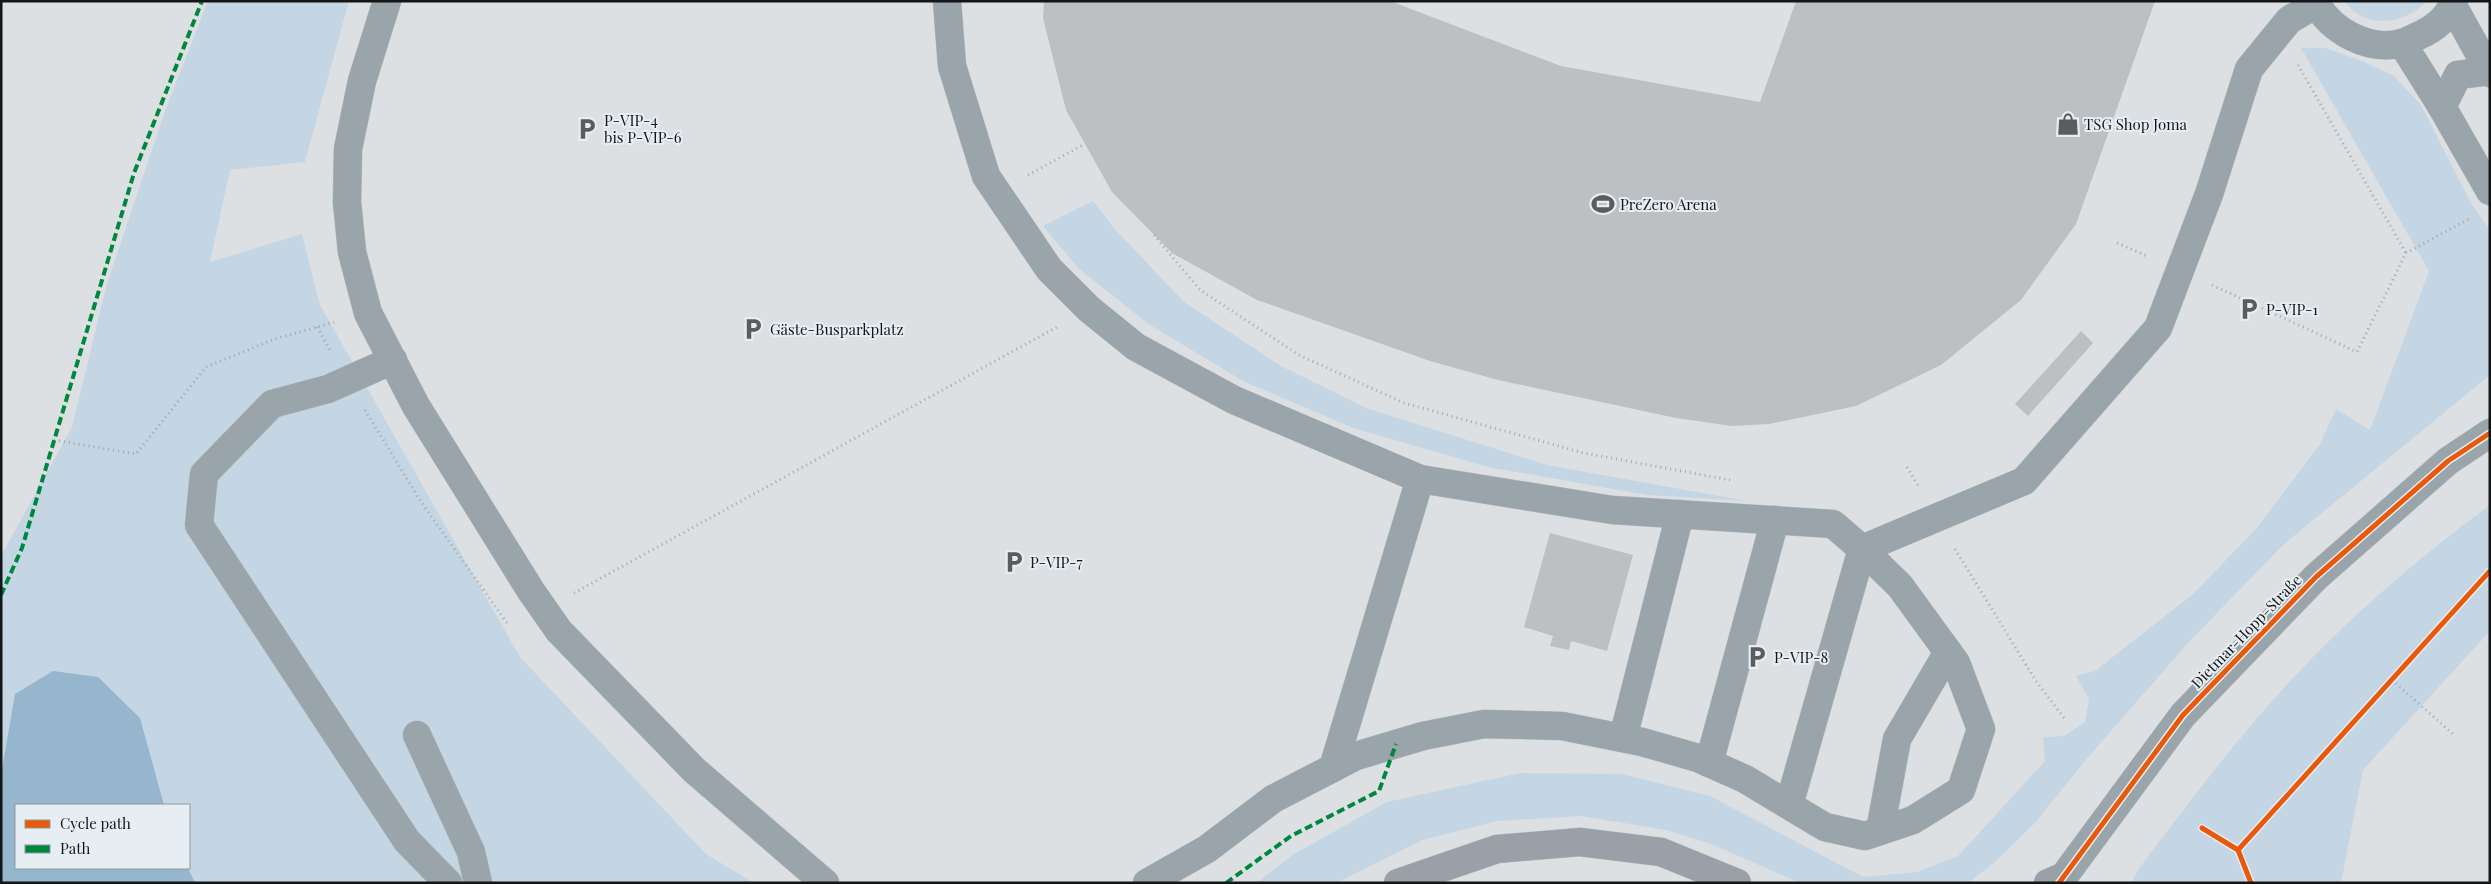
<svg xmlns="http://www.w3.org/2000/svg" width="2491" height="884" font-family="'Playfair Display',serif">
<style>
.green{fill:#c4d6e3;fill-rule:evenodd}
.water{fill:#95b6cd}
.building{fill:#bdc0c2}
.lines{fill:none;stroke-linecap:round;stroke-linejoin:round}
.minor-casing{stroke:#b9bbbd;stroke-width:29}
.highway-casing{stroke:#b9bbbd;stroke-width:29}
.path{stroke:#a2a8ac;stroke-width:3;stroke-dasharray:1 4;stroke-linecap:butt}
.minor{stroke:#99a4ab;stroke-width:28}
.highway{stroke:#99a0a7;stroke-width:28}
.quiet{stroke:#00873e;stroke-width:4;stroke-dasharray:8 4;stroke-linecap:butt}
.cycleway-casing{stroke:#e7eef3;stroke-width:8}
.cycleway{stroke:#e8590c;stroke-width:5}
.labels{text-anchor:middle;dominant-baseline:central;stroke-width:4;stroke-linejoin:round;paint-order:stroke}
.poi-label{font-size:15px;fill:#131517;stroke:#e7eef3;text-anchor:start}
.street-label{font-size:15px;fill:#131517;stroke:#e7eef3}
</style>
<rect width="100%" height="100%" fill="#dde0e3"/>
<g class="green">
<path d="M208,1h141l-44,161 -75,8 -20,92 92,-28 18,71 200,352 186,197 48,29h-753v-327l71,-129 34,-140 59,-176zM16,805h173v63h-173z"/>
<path d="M2344,1h83c-23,24 -62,29 -83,0z"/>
<path d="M2301,48h24l37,13 32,15 27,29 50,98 19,27v145l-207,170 -94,97 -99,113 -56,69 -39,38 -27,21h-168l-89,-39 -45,-14 -85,-14 -83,5 -75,19 -87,43h-80l38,-29 93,-52 133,-29 103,1 87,22 153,81 54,-5 41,-16 87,-95 -2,-24 21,-1 21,-14 4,-23 -13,-23 19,-5 98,-77 63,-65 64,-85 16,-35 34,21 59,-159z"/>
<path d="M1093,201l21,27 70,74 95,63 87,43 181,57 200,36 -100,-6 -159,-28 -135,-39 -110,-47 -93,-56 -71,-56 -36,-43z"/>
<path d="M2490,505v126l-127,139 -22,113h-210l9,-16c55,-73 110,-146 174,-211 54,-55 114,-105 176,-151z"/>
</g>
<path class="water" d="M53,671l45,6 42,41 24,87h-148v63h172l7,15h-194v-108l14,-81z"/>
<g class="building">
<path d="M1044,1h346l171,65 199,36 36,-101h359l-79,223 -55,76 -80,65 -85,41 -87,18 -37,2 -56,-8 -178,-38 -68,-19 -173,-61 -85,-47 -60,-61 -46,-82 -23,-92z"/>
<path d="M2081,331l12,12 -65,73 -13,-12z"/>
<path d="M1550,533l83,22 -26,96 -36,-10 -2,9 -19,-4 3,-10 -29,-9z"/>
</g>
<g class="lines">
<defs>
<g id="minor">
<path d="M387,1l-25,80 -14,68 -1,53 5,50 16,61 48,93 115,185 28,40 135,139 131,113"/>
<path d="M947,1l5,65 34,110 63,93 40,40 47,38 98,53 186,79 192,31 221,14 29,25 162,-68 134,-153 51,-134 40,-125 40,-49 27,-16"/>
<path d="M2315,1c15,30 54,51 87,42 6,-2 12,-5 18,-8 14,-6 29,-18 34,-34"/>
<path d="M2453,6l37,67"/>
<path d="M2402,43l40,64 48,84"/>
<path d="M2442,107l16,-32 31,-4"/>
<path d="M393,360l-65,29 -56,15 -68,70 -5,51 208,316 41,42"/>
<path d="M417,735l54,117 7,31"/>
<path d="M1623,738l57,-224"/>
<path d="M1709,763l66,-243"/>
<path d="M1333,768l87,-289"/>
<path d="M1880,831l17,-92 51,-87"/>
<path d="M1147,883l60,-34 66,-50 83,-43 67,-20 61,-12 78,2 80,16 56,16 47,21 80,48 40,9 48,-16 48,-30 20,-61 -25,-66 -56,-77 -38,-37 -73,256"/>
<path d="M2059,883l124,-168 133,-138 132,-116 42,-28"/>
</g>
<g id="highway">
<path d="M1398,883l99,-34 83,-7 81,10 76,31"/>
<path d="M2048,883l14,-6"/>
</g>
</defs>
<use href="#minor" class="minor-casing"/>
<use href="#highway" class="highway-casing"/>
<g class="path">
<path d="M2298,65l108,188"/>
<path d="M1028,175l57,-31"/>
<path d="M1154,235l46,55 99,65 105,48 180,50 146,27"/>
<path d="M2117,243l30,13"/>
<path d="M2212,285l145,67 49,-99 63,-34"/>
<path d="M317,327l13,23"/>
<path d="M365,410l56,92 86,121"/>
<path d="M54,440l82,14 70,-87 69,-28 59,-17"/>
<path d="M1907,467l12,20"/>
<path d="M1955,549l81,132 28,37"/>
<path d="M574,593l483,-266"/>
<path d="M2392,680l61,54"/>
</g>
<use href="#minor" class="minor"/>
<use href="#highway" class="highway"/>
<g class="quiet">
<path d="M1,595l21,-47 112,-375 68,-172"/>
<path d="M1226,883l65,-47 88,-45 17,-47"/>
</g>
<defs>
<g id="cycleway">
<path d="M2202,828l36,22 13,33"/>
<path d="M2238,850l252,-279"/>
<path d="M2059,883l124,-168 133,-138 132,-116 42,-28"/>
</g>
</defs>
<use href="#cycleway" class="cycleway-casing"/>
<use href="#cycleway" class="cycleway"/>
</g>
<defs>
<symbol id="shop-bare" viewBox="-9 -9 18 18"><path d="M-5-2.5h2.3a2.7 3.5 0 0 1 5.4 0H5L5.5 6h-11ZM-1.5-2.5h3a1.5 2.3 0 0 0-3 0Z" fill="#5a5c5e" stroke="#e7eef3" stroke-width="2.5" paint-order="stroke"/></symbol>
<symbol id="parking-bare" viewBox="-9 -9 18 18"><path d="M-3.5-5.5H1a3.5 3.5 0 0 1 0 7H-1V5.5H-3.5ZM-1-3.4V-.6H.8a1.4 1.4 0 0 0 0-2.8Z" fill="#5a5c5e" stroke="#e7eef3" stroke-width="2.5" paint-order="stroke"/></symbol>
<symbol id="stadium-bare" viewBox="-9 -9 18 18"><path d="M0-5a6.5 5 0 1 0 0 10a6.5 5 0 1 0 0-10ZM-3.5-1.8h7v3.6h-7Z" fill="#5a5c5e" stroke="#e7eef3" stroke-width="2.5" paint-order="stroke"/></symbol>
</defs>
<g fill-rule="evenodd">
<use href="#shop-bare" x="2052" y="108" width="32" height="32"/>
<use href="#parking-bare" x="571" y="113" width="32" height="32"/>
<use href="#stadium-bare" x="1587" y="188" width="32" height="32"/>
<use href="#parking-bare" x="2233" y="293" width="32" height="32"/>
<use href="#parking-bare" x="737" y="313" width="32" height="32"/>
<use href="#parking-bare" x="998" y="546" width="32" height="32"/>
<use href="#parking-bare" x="1741" y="641" width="32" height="32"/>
</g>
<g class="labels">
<g class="poi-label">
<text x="604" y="120">P-VIP-4<tspan x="604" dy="17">bis P-VIP-6</tspan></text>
<text x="2084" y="124">TSG Shop Joma</text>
<text x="1620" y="204">PreZero Arena</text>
<text x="2266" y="309">P-VIP-1</text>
<text x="770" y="329">Gäste-Busparkplatz</text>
<text x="1030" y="562">P-VIP-7</text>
<text x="1774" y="657">P-VIP-8</text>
</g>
<g class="street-label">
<text transform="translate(2246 631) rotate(-46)">Dietmar-Hopp-Straße</text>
</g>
</g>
<rect width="2491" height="884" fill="none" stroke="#131517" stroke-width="5"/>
<rect x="15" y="804" width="175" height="65" fill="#e7eef3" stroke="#92979b"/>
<rect x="25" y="820" width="25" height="8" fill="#e8590c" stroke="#92979b"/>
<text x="60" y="829" font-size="15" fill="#131517">Cycle path</text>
<rect x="25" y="845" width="25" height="8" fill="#00873e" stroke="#92979b"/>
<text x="60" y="854" font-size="15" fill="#131517">Path</text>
</svg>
